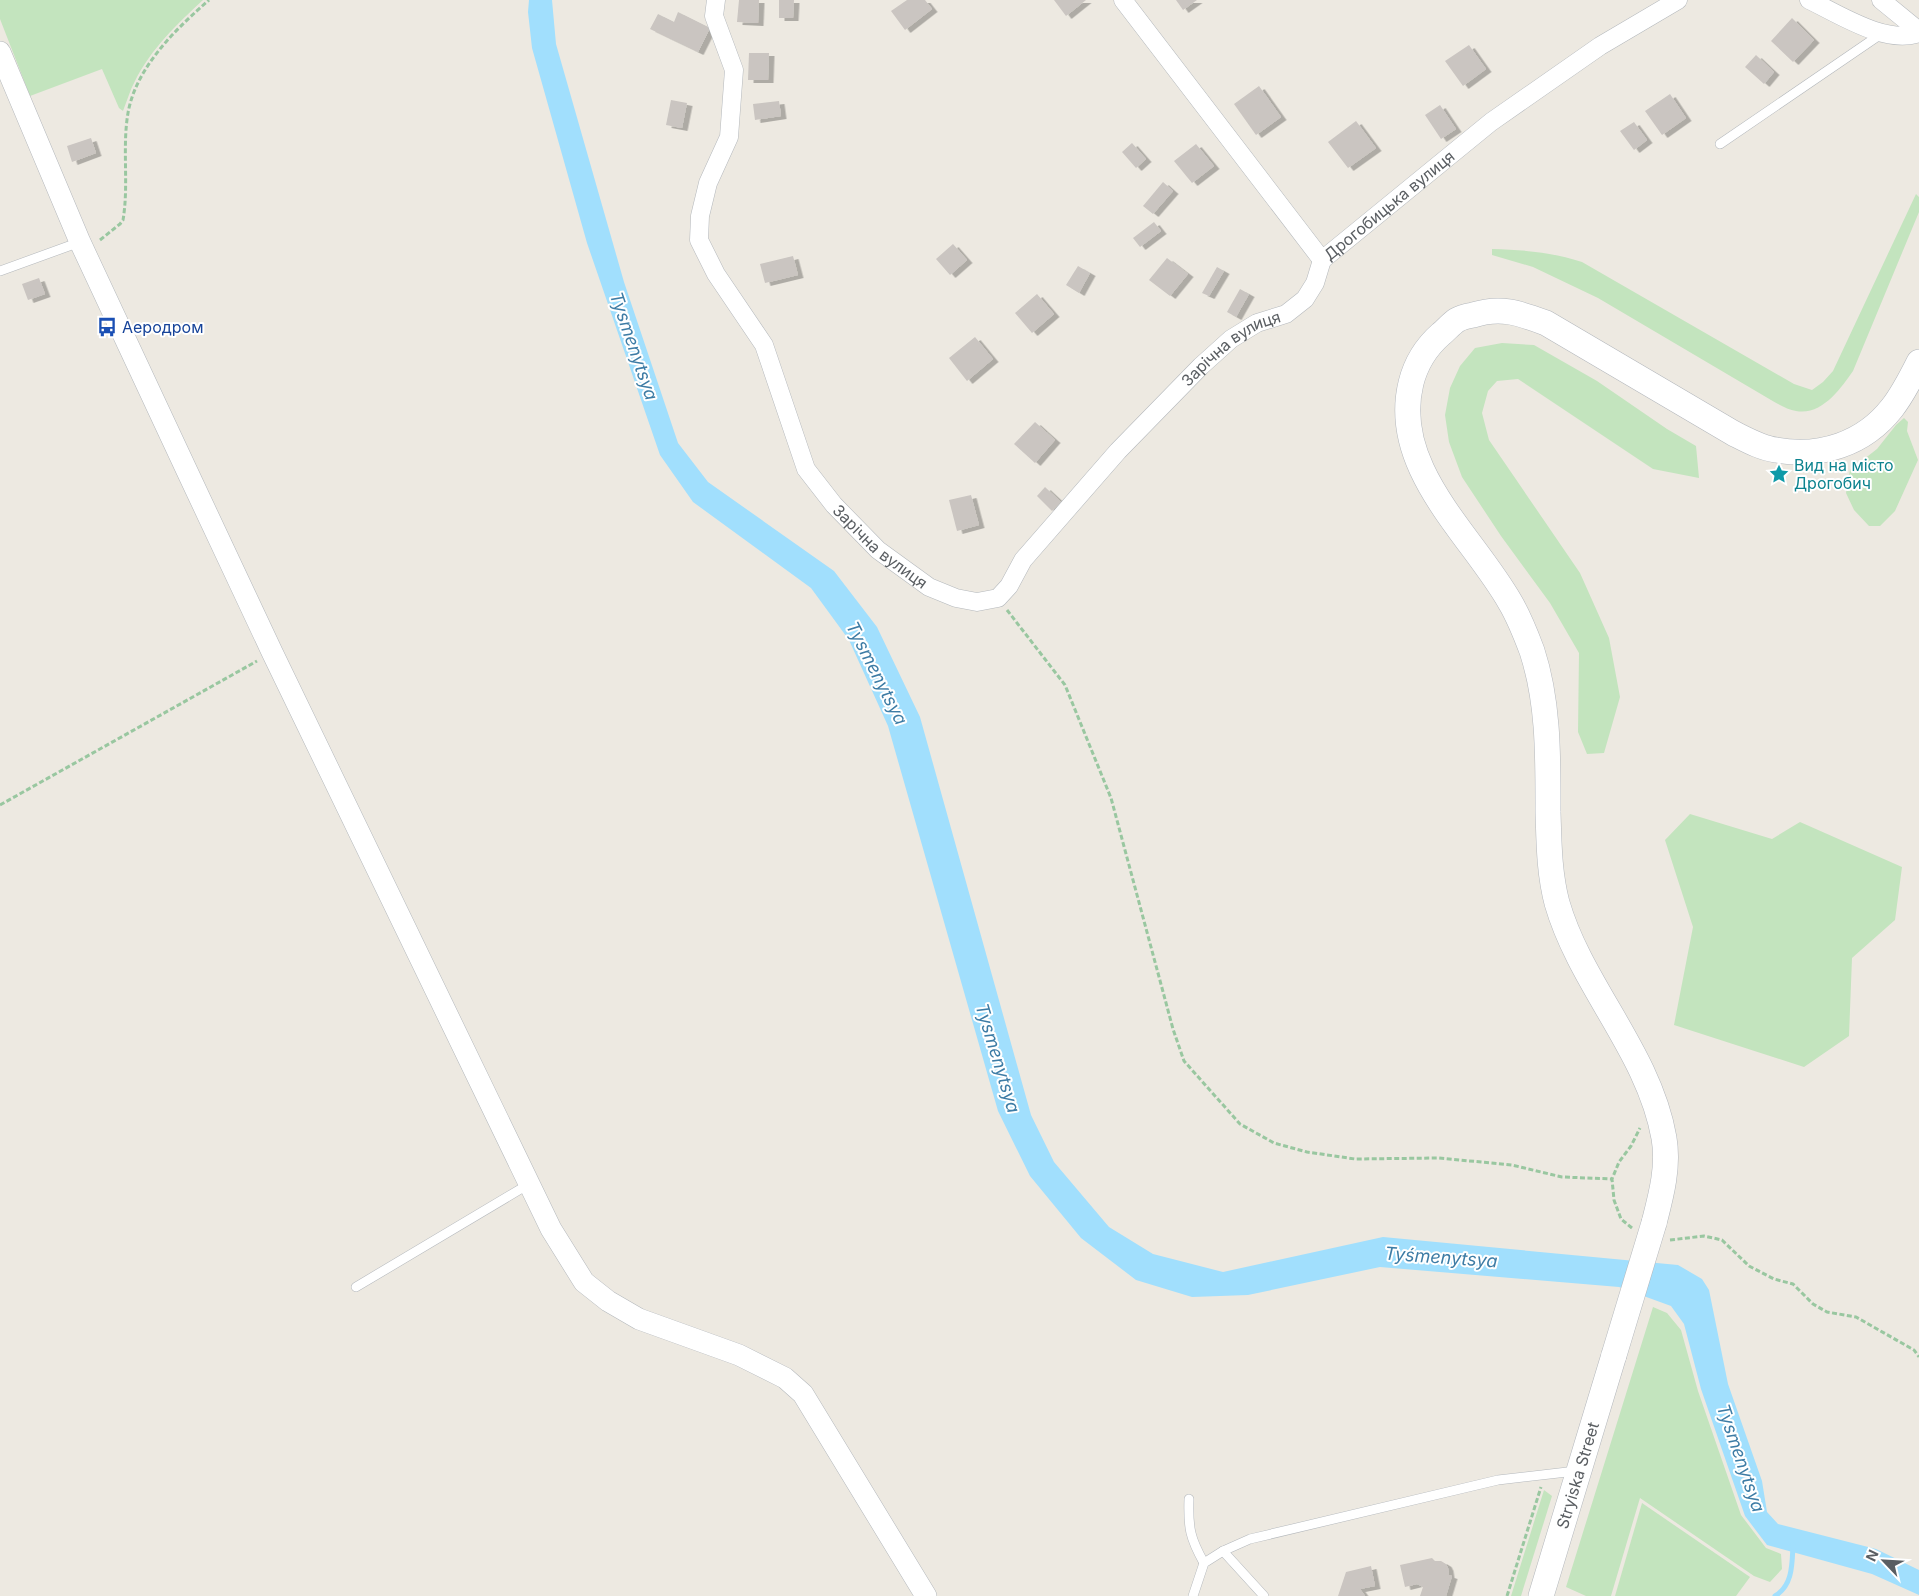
<svg xmlns="http://www.w3.org/2000/svg" width="1919" height="1596" font-family="Inter,sans-serif">
<style>
.green{fill:#c3e4be}
.water{fill:#a1dffd}
.lines{fill:none;stroke-linecap:round;stroke-linejoin:round}
.stream{stroke:#a1dffd;stroke-width:5}
.building{fill:#cac5c1;filter:url(#shadow)}
.service-casing{stroke:#b4b8bc;stroke-width:10}
.minor-casing{stroke:#b4b8bc;stroke-width:19}
.tertiary-casing{stroke:#b4b8bc;stroke-width:22}
.secondary-casing{stroke:#b3b7bc;stroke-width:26}
.path{stroke:#99c7a0;stroke-width:3;stroke-dasharray:5 2.5;stroke-linecap:butt}
.service{stroke:#fff;stroke-width:9}
.minor{stroke:#fff;stroke-width:18}
.tertiary{stroke:#fff;stroke-width:21}
.secondary{stroke:#fff;stroke-width:25}
.secondary-bridge-casing{stroke:#b3b7bc;stroke-width:26;stroke-linecap:butt}
.secondary-bridge{stroke:#fff;stroke-width:25}
.labels{text-anchor:middle;dominant-baseline:central;stroke-width:4;stroke-linejoin:round;paint-order:stroke}
.street-label{font-size:16px;fill:#5a5e62;stroke:#fff}
.transit-label{font-size:16px;fill:#164399;stroke:#fff;text-anchor:start}
.culture-label{font-size:16px;fill:#0d838f;stroke:#fff;text-anchor:start}
.water-label{font-size:18px;font-style:italic;fill:#3d7ca5;stroke:#fff}
</style>
<defs>
<filter id="shadow"><feDropShadow dx="5.5" dy="3" stdDeviation="0" flood-color="#0004"/></filter>
</defs>
<rect width="100%" height="100%" fill="#ede9e1"/>
<g class="green">
<path d="M0,0h203c-26,24 -52,49 -68,81 -5,9 -8,20 -12,30l-4,-3 -17,-39 -72,27 -30,-77z"/>
<path d="M1916,194l3,3v15l-66,159c-12,17 -31,45 -57,40 -8,-1 -18,-7 -25,-11l-173,-102 -65,-31 -41,-12v-6c34,1 58,3 90,13l212,122 18,6 11,-8 10,-11z"/>
<path d="M1502,343l32,2 63,36 70,48 29,17 3,32 -46,-9 -135,-90 -21,2 -9,10 -6,22 7,27 91,133 29,65 11,59 -16,56 -17,1 -9,-22 1,-79 -29,-50 -49,-67 -39,-59 -13,-35 -4,-27 5,-27 10,-22 15,-18z"/>
<path d="M1904,418l4,4 -1,9 11,29 -23,51 -15,15h-11l-15,-16 -8,-17 4,-23 27,-21 19,-24z"/>
<path d="M1690,814l82,25 28,-17 102,45 -7,53 -43,38 -3,78 -45,31 -130,-42 19,-98 -28,-87z"/>
<path d="M1653,1307l14,6 14,17 17,61 43,124 25,33 15,6 1,15 -12,13 -16,-6 -114,-78 -29,98h-25l-20,-9z"/>
<path d="M1544,1490l8,6 -31,100h-10z"/>
<path d="M1642,1503l108,74 -14,19h-121z"/>
</g>
<path class="water" d="M529,0h23l4,44 68,238 54,161 30,39 126,89 43,56 43,90 111,398 23,47 55,65 44,27 70,18 160,-35 295,28 24,14 7,11 19,94 34,97 5,31 11,12 98,25 43,21v25l-47,-21 -105,-29 -22,-29 -44,-127 -17,-65 -13,-18 -52,-19 -239,-20 -132,28 -56,2 -56,-17 -55,-42 -51,-62 -32,-65 -110,-385 -39,-86 -38,-52 -118,-86 -33,-47 -73,-212 -55,-195 -4,-36z"/>
<g class="lines">
<path class="stream" d="M1775,1596c18,-11 17,-32 18,-51"/>
</g>
<g class="building">
<path d="M739,0h20l-1,23 -21,-1z"/>
<path d="M779,0h15l-1,18h-14z"/>
<path d="M907,0h18l7,9 -27,21 -14,-19z"/>
<path d="M1054,0h32l-20,16z"/>
<path d="M1176,0h21l-14,10z"/>
<path d="M678,12l32,16 -12,24 -48,-23 8,-15 16,8z"/>
<path d="M1792,18l22,22 -21,22 -22,-21z"/>
<path d="M1469,45l17,24 -23,17 -18,-25z"/>
<path d="M749,53h20l-1,27h-20z"/>
<path d="M1756,55l18,17 -10,12 -19,-17z"/>
<path d="M1259,86l22,31 -25,18 -22,-31z"/>
<path d="M1670,94l16,24 -24,17 -17,-24z"/>
<path d="M671,100l16,3 -5,25 -16,-3z"/>
<path d="M779,101l2,15 -26,4 -2,-16z"/>
<path d="M1440,105l16,24 -15,10 -16,-24z"/>
<path d="M1356,121l20,27 -28,20 -20,-26z"/>
<path d="M1634,122l13,18 -13,10 -14,-19z"/>
<path d="M91,138l5,15 -24,9 -5,-16z"/>
<path d="M1132,143l14,16 -10,9 -14,-16z"/>
<path d="M1196,144l18,22 -22,17 -18,-22z"/>
<path d="M1163,182l10,9 -20,23 -10,-8z"/>
<path d="M1154,222l7,9 -21,16 -7,-9z"/>
<path d="M953,244l14,16 -17,15 -14,-16z"/>
<path d="M793,256l5,19 -33,8 -5,-19z"/>
<path d="M1167,258l21,16 -18,22 -21,-16z"/>
<path d="M1078,266l12,7 -11,20 -13,-8z"/>
<path d="M1217,267l7,4 -15,25 -7,-3z"/>
<path d="M39,278l6,16 -17,6 -6,-16z"/>
<path d="M1240,289l9,5 -13,23 -9,-5z"/>
<path d="M1037,294l17,20 -22,19 -17,-20z"/>
<path d="M975,337l18,22 -26,22 -18,-23z"/>
<path d="M1035,422l20,18 -20,23 -21,-19z"/>
<path d="M1045,487l16,15 -9,9 -15,-15z"/>
<path d="M971,495l8,30 -22,6 -8,-31z"/>
<path d="M1432,1558l3,3h6l5,3 2,4 1,7 3,1 -6,20h-26l3,-9 -6,-3 -12,3 -5,-22z"/>
<path d="M1371,1566l4,20 -15,3 5,7h-27l8,-24z"/>
</g>
<g class="lines">
<defs>
<g id="service">
<path d="M1720,144l161,-110"/>
<path d="M0,271l80,-29"/>
<path d="M356,1287l173,-103"/>
<path d="M1189,1499c-1,29 1,39 15,64"/>
<path d="M1223,1551l41,45"/>
<path d="M1193,1596l11,-33 19,-12 27,-12 248,-59 78,-9"/>
</g>
<g id="minor">
<path id="s1" d="M716,0l-2,16 20,54 -5,67 -21,46 -8,33 -1,24 17,34 48,71 42,124 28,36 44,45 51,37 27,11 21,4 21,-4 11,-12 14,-26 95,-109 83,-85 30,-27 26,-16 29,-9 19,-15 10,-16 7,-23"/>
<path id="s2" d="M1123,0l199,260 169,-138 109,-76 78,-46"/>
<path d="M1809,0c30,14 76,45 110,33"/>
<path d="M1881,0l38,31"/>
</g>
<path id="tertiary" d="M0,52l80,190 107,229 85,181 279,577 33,53 24,19 31,18 100,36 46,23 18,16 123,202"/>
<g id="secondary">
<path d="M1654,1223c7,-27 15,-56 10,-85 -15,-86 -83,-152 -107,-235 -8,-30 -8,-61 -9,-91 0,-54 1,-109 -16,-161 -6,-16 -13,-34 -22,-49 -38,-67 -120,-134 -99,-219 5,-20 14,-35 30,-49 5,-4 11,-11 16,-14 5,-3 11,-4 16,-5 28,-9 46,-2 73,8l187,110c14,7 28,15 43,17 44,8 88,-6 116,-42 11,-14 19,-30 27,-46"/>
<path id="s3" d="M1541,1596l73,-241"/>
</g>
</defs>
<use href="#service" class="service-casing"/>
<use href="#minor" class="minor-casing"/>
<use href="#tertiary" class="tertiary-casing"/>
<use href="#secondary" class="secondary-casing"/>
<g class="path">
<path d="M100,240l20,-16 3,-4c6,-35 -1,-72 5,-107 8,-46 48,-84 81,-113"/>
<path d="M1007,610l58,75 46,113 62,231 11,32 56,63 34,19 33,9 48,7 84,-1 73,7 50,12 50,2"/>
<path d="M0,805l257,-144"/>
<path d="M1632,1228l-11,-9 -7,-19 -2,-21 7,-17 12,-16 9,-18"/>
<path d="M1670,1240l34,-4 18,4 27,26 25,13 19,5 20,20 14,8 29,5 58,33 5,7"/>
<path d="M1507,1596l34,-109"/>
</g>
<use href="#service" class="service"/>
<use href="#minor" class="minor"/>
<use href="#tertiary" class="tertiary"/>
<use href="#secondary" class="secondary"/>
<defs>
<path id="secondary-bridge" d="M1614,1355l40,-132"/>
</defs>
<use href="#secondary-bridge" class="secondary-bridge-casing"/>
<use href="#secondary-bridge" class="secondary-bridge"/>
</g>
<defs>
<symbol id="bus-bare" viewBox="-9 -9 18 18"><path d="M-5-6H5V4H4V6H2V4H-2V6H-4V4H-5ZM-3.5-4V0h7V-4ZM-3.5 1.2v1.5H-2V1.2ZM2 1.2v1.5H3.5V1.2Z" fill="#1a4fb4" stroke="#fff" stroke-width="2.5" paint-order="stroke"/></symbol>
<symbol id="sight-bare" viewBox="-9 -9 18 18"><path d="M0-6L1.8-2.2L6-1.7L2.9 1.2L3.7 5.4L0 3.3L-3.7 5.4L-2.9 1.2L-6-1.7L-1.8-2.2Z" fill="#0f9aa8" stroke="#fff" stroke-width="2.5" paint-order="stroke"/></symbol>
</defs>
<g fill-rule="evenodd">
<use href="#bus-bare" x="93" y="313" width="28" height="28"/>
<use href="#sight-bare" x="1765" y="460" width="28" height="28"/>
</g>
<g class="labels">
<g class="street-label">
<text stroke="none"><textPath href="#s2" startOffset="414">Дрогобицька вулиця</textPath></text>
<text stroke="none"><textPath href="#s1" startOffset="1092">Зарічна вулиця</textPath></text>
<text stroke="none"><textPath href="#s1" startOffset="612">Зарічна вулиця</textPath></text>
<text stroke="none"><textPath href="#s3" startOffset="126">Stryiska Street</textPath></text>
</g>
<g class="transit-label">
<text x="122" y="327">Аеродром</text>
</g>
<g class="culture-label">
<text x="1794" y="465">Вид на місто<tspan x="1794" dy="18">Дрогобич</tspan></text>
</g>
<g class="water-label">
<text transform="translate(634 346) rotate(71)">Tysmenytsya</text>
<text transform="translate(877 673) rotate(63)">Tysmenytsya</text>
<text transform="translate(998 1058) rotate(73)">Tysmenytsya</text>
<text transform="translate(1441 1257) rotate(4)">Tyśmenytsya</text>
<text transform="translate(1741 1458) rotate(71)">Tysmenytsya</text>
</g>
</g>
<g transform="translate(1884 1561) rotate(295)" stroke="#ffffff" stroke-width="4" paint-order="stroke">
<path d="M0-4L9 19L0 12L-9 19Z" fill="#5a5e62"/>
<text y="-8" font-size="14" font-weight="bold" text-anchor="middle" fill="#5a5e62">N</text>
</g>
</svg>
